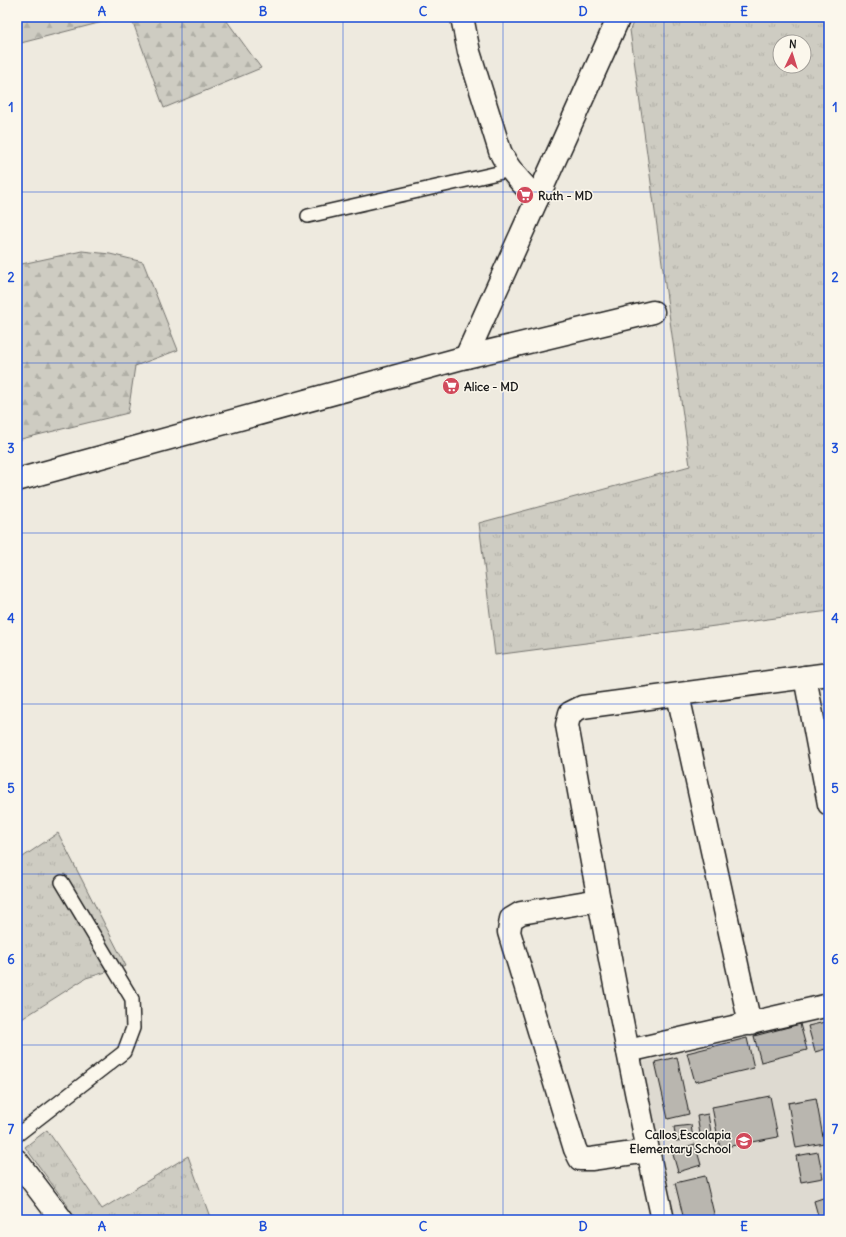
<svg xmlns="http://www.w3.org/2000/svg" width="846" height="1237" font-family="Delius,sans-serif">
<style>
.built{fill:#dedad1}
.grass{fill:url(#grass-tufts);stroke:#75746f;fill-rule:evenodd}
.forest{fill:url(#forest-firs);stroke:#75746f}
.building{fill:#b9b6af;stroke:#1c1c1c}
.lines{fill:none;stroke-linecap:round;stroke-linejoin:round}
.service-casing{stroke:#1c1c1c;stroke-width:16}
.minor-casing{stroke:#1c1c1c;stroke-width:25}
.service{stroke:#fbf7ec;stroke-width:13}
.minor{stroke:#fbf7ec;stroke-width:22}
.grid{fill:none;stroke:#1d4ed8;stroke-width:1;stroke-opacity:0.55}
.labels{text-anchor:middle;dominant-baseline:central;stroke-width:3;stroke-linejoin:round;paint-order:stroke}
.poi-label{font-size:12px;font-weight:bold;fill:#1c1c1c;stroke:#fbf7ec;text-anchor:start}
.neatline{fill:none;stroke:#1d4ed8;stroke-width:1.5}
.grid-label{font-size:13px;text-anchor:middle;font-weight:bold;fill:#1d4ed8}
</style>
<defs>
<pattern id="grass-tufts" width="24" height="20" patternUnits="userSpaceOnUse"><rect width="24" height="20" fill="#ceccc2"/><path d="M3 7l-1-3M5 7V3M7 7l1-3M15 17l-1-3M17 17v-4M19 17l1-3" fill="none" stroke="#b0afa6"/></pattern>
<pattern id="forest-firs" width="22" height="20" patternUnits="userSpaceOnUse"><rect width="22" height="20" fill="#ceccc2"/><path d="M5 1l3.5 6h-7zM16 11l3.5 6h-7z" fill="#b0afa6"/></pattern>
</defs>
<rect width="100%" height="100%" fill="#eeeadf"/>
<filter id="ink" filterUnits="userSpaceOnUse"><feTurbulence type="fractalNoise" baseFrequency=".025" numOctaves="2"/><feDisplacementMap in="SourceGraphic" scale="8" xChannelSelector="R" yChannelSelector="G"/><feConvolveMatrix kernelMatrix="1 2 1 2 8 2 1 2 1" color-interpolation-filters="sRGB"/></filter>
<g filter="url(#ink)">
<path class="built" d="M829,1016v204h-154l-33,-158z"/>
<g class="grass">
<path d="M635,17h194v594l-334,44 -16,-132 211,-57 -60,-436zM780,42h24v24h-24z"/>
<path d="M58,833l68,133 -40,12 -69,44v-161z"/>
<path d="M47,1130l55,79 86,-53 23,64h-156l13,-14 -43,-59z"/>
</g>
<g class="forest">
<path d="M17,17h105l-105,27z"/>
<path d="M131,17h93l37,51 -97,40z"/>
<path d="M82,251l28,3 33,8 35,88 -43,16 -7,47 -111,27v-175z"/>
</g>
<g class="building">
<path d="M829,1021v27l-14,4 -7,-26z"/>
<path d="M800,1024l7,26 -46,12 -7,-26z"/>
<path d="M747,1038l7,30 -59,14 -8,-29z"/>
<path d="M677,1057l12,57 -21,5 -13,-57z"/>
<path d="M770,1096l8,41 -58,11 -8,-41z"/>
<path d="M816,1098l8,45 -28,5 -8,-45z"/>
<path d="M708,1114l4,24 -11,2 -4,-24z"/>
<path d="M691,1125l2,14 -17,2 -2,-14z"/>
<path d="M695,1144l6,21 -23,7 -6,-21z"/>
<path d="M818,1152l5,26 -22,4 -5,-26z"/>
<path d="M705,1176l10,42 -9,2h-22l-9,-37z"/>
<path d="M829,1196v20l-10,3 -5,-18z"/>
</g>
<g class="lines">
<defs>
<g id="service">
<path d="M308,216l203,-46"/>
<path d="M17,1135l107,-83 9,-24 -1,-29 -70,-117"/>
</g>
<g id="minor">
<path d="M462,17l7,35 31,99c8,19 23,33 37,48"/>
<path d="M466,357l153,-340"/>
<path d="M17,480l449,-123 187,-45"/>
<path d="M805,677l24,127"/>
<path d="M678,695l72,329"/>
<path d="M599,900l-78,13 -10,6 -2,13 66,217 5,10h11l57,-8"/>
<path d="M628,1051l201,-46"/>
<path d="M17,1161l45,59"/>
<path d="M663,1220c-36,-164 -66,-329 -96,-495l3,-12 12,-6 247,-33"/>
</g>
</defs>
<use href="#service" class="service-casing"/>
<use href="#minor" class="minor-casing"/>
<use href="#service" class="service"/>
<use href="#minor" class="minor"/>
</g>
</g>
<path class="grid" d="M182,17v1203M343,17v1203M503,17v1203M664,17v1203M17,192h812M17,363h812M17,533h812M17,704h812M17,874h812M17,1045h812"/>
<defs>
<symbol id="supermarket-disc" viewBox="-11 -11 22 22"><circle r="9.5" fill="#d1495b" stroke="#fbf7ec"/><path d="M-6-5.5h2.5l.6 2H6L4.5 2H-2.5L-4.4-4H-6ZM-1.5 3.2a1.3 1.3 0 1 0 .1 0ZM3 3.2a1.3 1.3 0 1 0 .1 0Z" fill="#fff"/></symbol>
<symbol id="school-disc" viewBox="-11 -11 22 22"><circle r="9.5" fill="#d1495b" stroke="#fbf7ec"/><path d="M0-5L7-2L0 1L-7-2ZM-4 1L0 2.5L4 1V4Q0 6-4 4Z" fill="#fff"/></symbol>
</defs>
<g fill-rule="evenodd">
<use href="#supermarket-disc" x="515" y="185" width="20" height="20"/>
<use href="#supermarket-disc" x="441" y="376" width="20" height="20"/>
<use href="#school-disc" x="734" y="1131" width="20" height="20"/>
</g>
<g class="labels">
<g class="poi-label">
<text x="538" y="195">Ruth - MD</text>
<text x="464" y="386">Alice - MD</text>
<text x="731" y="1134" text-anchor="end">Callos Escolapia<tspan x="731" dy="14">Elementary School</tspan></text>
</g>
</g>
<rect width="846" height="1237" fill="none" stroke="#fbf7ec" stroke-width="44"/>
<g transform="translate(792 54) rotate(4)"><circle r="19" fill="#fbf7ec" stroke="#a29f99"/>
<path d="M0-3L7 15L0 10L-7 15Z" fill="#d1495b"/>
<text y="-6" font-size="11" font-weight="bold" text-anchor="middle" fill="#1c1c1c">N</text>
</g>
<rect x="22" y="22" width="802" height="1193" class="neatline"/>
<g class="grid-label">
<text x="102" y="16">A</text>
<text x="263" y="16">B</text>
<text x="423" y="16">C</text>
<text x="583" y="16">D</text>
<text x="744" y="16">E</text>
<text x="11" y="112">1</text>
<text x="835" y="112">1</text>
<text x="11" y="282">2</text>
<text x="835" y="282">2</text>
<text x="11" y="453">3</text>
<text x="835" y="453">3</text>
<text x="11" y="623">4</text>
<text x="835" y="623">4</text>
<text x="11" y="793">5</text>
<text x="835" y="793">5</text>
<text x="11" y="964">6</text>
<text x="835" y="964">6</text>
<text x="11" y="1134">7</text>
<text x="835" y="1134">7</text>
<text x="102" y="1231">A</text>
<text x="263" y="1231">B</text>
<text x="423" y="1231">C</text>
<text x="583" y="1231">D</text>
<text x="744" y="1231">E</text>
</g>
</svg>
